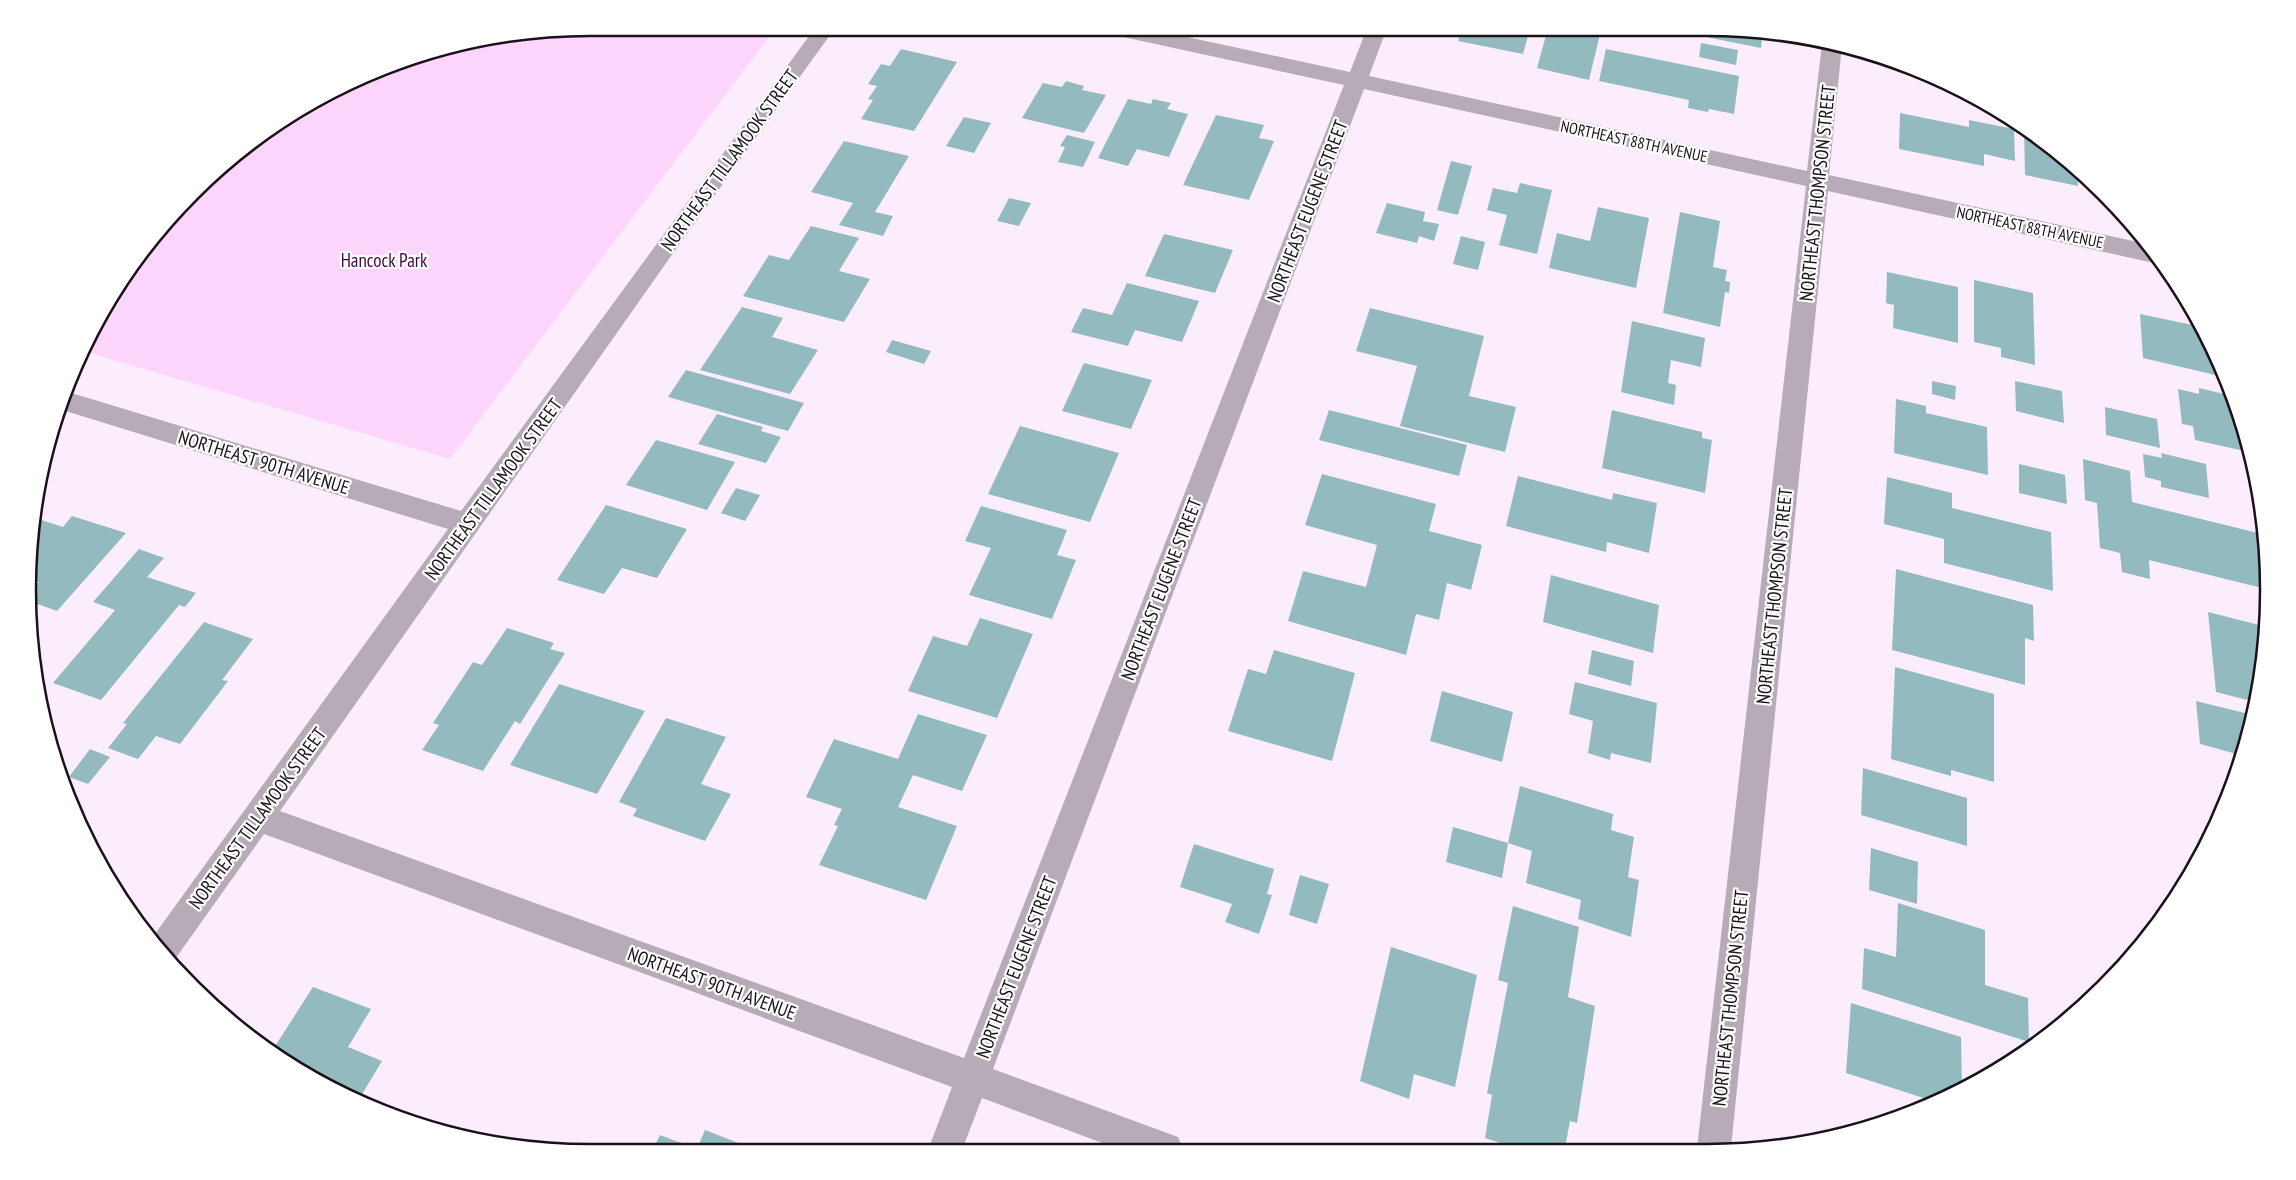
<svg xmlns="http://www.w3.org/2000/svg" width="2296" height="1180" font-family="'PT Sans Narrow',sans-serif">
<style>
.green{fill:#fcd5fc}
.building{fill:#93bbbf}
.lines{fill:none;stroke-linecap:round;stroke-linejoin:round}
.minor{fill:#b6abb6;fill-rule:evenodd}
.labels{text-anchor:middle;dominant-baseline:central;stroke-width:4.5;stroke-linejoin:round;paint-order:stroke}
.far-street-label{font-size:16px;fill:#1a111a;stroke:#fff}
.street-label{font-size:19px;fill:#1a111a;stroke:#fff}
.park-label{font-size:19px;fill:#47034b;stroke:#fff}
.rim{fill:none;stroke:#1a111a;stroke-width:2.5}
</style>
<rect width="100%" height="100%" fill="#fcedfc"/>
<path class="green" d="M590,28h186l-326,431 -367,-108 39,-73 45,-59 80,-75 62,-41 100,-46 72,-19z"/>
<g class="building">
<path d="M1463,28h67l-7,26 -65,-13z"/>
<path d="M1548,28l53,2 -12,50 -52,-12z"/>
<path d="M1677,29h66l20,3 -2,16 -85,-17z"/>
<path d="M1701,43l37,7 -2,15 -37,-8z"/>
<path d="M901,49l56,13 -43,69 -53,-12 12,-19 -5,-1 9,-13 -9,-2 13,-20 9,2z"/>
<path d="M1606,49l133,27 -5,38 -25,-5 -1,3 -20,-4 1,-8 -90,-19z"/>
<path d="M1938,79l17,7 14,9 -32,-7z"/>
<path d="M1066,81l18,5 -2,4 24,5 -22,38 -62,-15 21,-35 19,4z"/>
<path d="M1128,99l23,5 2,-5 18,4 -4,6 21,5 -19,43 -32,-8 -9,17 -30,-8z"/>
<path d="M1900,113l69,14v-7l45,9 1,32 -31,-7v12l-85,-17z"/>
<path d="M1216,115l48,10 -5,13 15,3 -25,59 -66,-15z"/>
<path d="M964,117l27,6 -17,30 -28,-7z"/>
<path d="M2024,128l25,16 28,27 1,15 -53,-11z"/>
<path d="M1067,135l28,7 -12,25 -25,-5 7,-15 -5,-1z"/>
<path d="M844,141l65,15 -34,56 18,4 -10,20 -44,-11 14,-22 -42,-11z"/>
<path d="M1451,161l21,5 -14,49 -21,-5z"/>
<path d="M1520,183l32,7 -15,64 -38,-9 8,-30 -20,-5 6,-22 24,5z"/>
<path d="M1009,198l22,5 -12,23 -22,-5z"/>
<path d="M1387,203l38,9 -2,9 16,3 -5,17 -15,-5 -2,7 -41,-10z"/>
<path d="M1598,207l51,11 -13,70 -87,-20 8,-35 33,8z"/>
<path d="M1680,212l40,9 -7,46 14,3 -2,11 5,1 -1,11 -4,-1 -5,35 -57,-14z"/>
<path d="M811,226l48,12 -20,33 31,8 -26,43 -101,-26 26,-41 20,5z"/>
<path d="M1164,234l69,16 -18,43 -70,-17z"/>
<path d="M1461,236l24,6 -7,28 -25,-6z"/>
<path d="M1887,272l71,15v56l-65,-15 1,-23 -8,-2z"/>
<path d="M1974,280l59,13 2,72 -34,-8v-9l-27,-6z"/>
<path d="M1127,283l72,18 -17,41 -47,-12 -7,16 -57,-14 12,-24 29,7z"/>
<path d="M742,307l41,11 -11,19 46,13 -28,44 -90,-24z"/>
<path d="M1370,308l114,28 -15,60 47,11 -11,45 -105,-26 17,-60 -61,-15z"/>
<path d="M2140,314l62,13 22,50 -81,-19z"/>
<path d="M1632,321l73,17 -4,29 -30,-7 -3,23 8,2 -2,20 -53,-13z"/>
<path d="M892,340l39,11 -7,13 -38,-12z"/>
<path d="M1084,363l68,17 -21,49 -69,-18z"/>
<path d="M686,370l118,33 -16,28 -120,-34z"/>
<path d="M1932,381l24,5 -1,14 -23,-6z"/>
<path d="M2015,381l47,10 2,32 -48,-12z"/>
<path d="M2199,388l34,8 6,13 10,43 -54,-12 -2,-14 -11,-2 -4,-35 21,5z"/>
<path d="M1896,399l30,7v7l61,14 1,48 -94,-22z"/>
<path d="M2105,407l52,12 3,29 -54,-13z"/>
<path d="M1329,410l138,35 -8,31 -140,-36z"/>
<path d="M1612,410l90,22v6l10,2 -7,53 -103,-25z"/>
<path d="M717,414l46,13 -2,4 20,6 -15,26 -68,-19z"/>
<path d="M1020,426l99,27 -29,69 -102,-28z"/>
<path d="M656,440l79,22 -28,48 -81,-25z"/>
<path d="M2161,453l45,11 3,34 -48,-11v-6l-16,-4 -2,-23 19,4z"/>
<path d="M2083,459l47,12 2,31 130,32 4,55 -117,-29 1,19 -28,-7 -2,-19 -20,-5 -3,-45 -12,-3z"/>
<path d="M2019,464l46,11 2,29 -48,-11z"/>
<path d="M1322,474l114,30 -7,27 53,14 -11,45 -24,-7 -8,37 -23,-6 -10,41 -118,-34 15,-50 63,16 11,-42 -72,-20z"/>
<path d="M1518,476l94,24 1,-7 44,10 -8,50 -42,-11 -1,10 -100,-26z"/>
<path d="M1887,477l65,16v15l99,24 2,59 -109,-28v-24l-60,-15z"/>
<path d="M736,488l24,7 -15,26 -24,-8z"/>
<path d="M606,505l81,24 -30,49 -35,-10 -18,26 -47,-14z"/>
<path d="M981,506l86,24 -10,25 19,5 -24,59 -83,-24 22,-47 -26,-7z"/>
<path d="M72,516l54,17 -69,78 -28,-10v-8l10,-11 -10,-3v-26l5,-29 4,-5 25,8z"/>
<path d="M139,549l25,9 -17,19 49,16 -11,14 -6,-2 -78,95 -48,-17 62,-73 -22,-8z"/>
<path d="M1896,569l137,36 1,36 -9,-3v47l-133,-35z"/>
<path d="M1551,575l108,30 -6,48 -110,-31z"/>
<path d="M2208,612l59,15 -12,75 -39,-10z"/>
<path d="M980,618l53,16 -36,84 -89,-27 25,-55 34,10z"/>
<path d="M204,622l49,17 -31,41 6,1 -48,63 -24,-8 -18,23 -30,-11 19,-24 -4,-1z"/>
<path d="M507,628l47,15 -4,6 15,4 -45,71 -5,-3 -32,50 -61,-21 17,-25 -6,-2 40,-61 9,3z"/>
<path d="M1274,650l81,23 -23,88 -104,-30 20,-62 18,5z"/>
<path d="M1592,650l42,11 -3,25 -43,-12z"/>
<path d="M1895,667l99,27v88l-43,-12v6l-60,-17z"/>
<path d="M1575,682l82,21 -6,60 -40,-10 -1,7 -22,-7 5,-32 -24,-7z"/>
<path d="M559,684l86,27 -48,83 -87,-29z"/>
<path d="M1442,691l71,21 -11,50 -72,-21z"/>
<path d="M2196,701l57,14 -4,21 -14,37 -2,-20 -33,-9z"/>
<path d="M918,714l69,21 -25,56 -49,-16 -15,32 59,19 -31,74 -107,-35 19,-39 -4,-1 8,-16 -36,-12 28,-58 64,20z"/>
<path d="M666,718l60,19 -25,47 30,10 -26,47 -72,-25 4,-7 -18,-7z"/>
<path d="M90,749l20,8 -22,27 -19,-7z"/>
<path d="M1863,768l104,30v48l-106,-31z"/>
<path d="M1520,786l93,28 -2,16 23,7 -6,40 11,3 -8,57 -53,-18 3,-19 -55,-17 6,-32 -24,-8z"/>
<path d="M1453,827l55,16 -6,35 -56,-16z"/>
<path d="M2201,834l10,3 -9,14z"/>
<path d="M1194,844l80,25 -7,25 5,1 -13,39 -34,-12 7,-18 -52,-17z"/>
<path d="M1871,848l47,14 -1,42 -48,-14z"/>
<path d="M1300,875l29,9 -12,40 -28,-9z"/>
<path d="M1898,903l87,27v55l43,13 1,44 -167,-53 2,-41 32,9z"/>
<path d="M1513,906l66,21 -11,70 27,9 -18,117 -7,-2 -5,27h-50l-30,-10 7,-43 -5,-2 21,-110 -10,-3z"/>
<path d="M1391,947l86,28 -22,112 -41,-13 -5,25 -49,-18z"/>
<path d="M313,987l58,22 -23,38 34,14 -24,40 -17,-7 -69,-43z"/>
<path d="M1851,1003l110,34 1,51 -26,14 -90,-29z"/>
<path d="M705,1130l54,21h-107l8,-16 37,14z"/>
</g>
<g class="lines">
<path class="minor" d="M815,28h20l-159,221 -396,562 684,247 380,-973 -230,-50 -7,-2 -3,-5h41l205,44 17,-44h20l-18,48 438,95 15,-127 1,-2 19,3 -13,130 318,69 12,17 -5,2 -326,-72 -97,957h-34l109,-962 -442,-97 -371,980 185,68 5,12 -62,1 -139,-52 -20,52h-34l24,-63 -688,-253 -91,128 -21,-24 296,-409 -389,-120 6,-18 396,120z"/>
</g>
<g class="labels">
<g class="far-street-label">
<text transform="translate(1634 141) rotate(12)">NORTHEAST 88TH AVENUE</text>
<text transform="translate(2030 227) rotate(12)">NORTHEAST 88TH AVENUE</text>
</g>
<g class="street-label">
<text transform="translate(729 160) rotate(-54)">NORTHEAST TILLAMOOK STREET</text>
<text transform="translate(1817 193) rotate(-84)">NORTHEAST THOMPSON STREET</text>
<text transform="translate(1307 211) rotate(-69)">NORTHEAST EUGENE STREET</text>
<text transform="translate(264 462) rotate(17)">NORTHEAST 90TH AVENUE</text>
<text transform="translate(493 489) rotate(-54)">NORTHEAST TILLAMOOK STREET</text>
<text transform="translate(1161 589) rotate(-69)">NORTHEAST EUGENE STREET</text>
<text transform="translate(1774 596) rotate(-84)">NORTHEAST THOMPSON STREET</text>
<text transform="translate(257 818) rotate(-54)">NORTHEAST TILLAMOOK STREET</text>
<text transform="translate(1016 967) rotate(-69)">NORTHEAST EUGENE STREET</text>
<text transform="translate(712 983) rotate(20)">NORTHEAST 90TH AVENUE</text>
<text transform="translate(1730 998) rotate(-84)">NORTHEAST THOMPSON STREET</text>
</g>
<g class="park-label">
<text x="384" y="260">Hancock Park</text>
</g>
</g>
<path d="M0 0H2296V1180H0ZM590 36H1706A554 554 0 0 1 2260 590V590A554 554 0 0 1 1706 1144H590A554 554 0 0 1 36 590V590A554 554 0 0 1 590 36Z" fill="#fff" fill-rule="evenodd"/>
<path class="rim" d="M590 36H1706A554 554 0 0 1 2260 590V590A554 554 0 0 1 1706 1144H590A554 554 0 0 1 36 590V590A554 554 0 0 1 590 36Z"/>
</svg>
